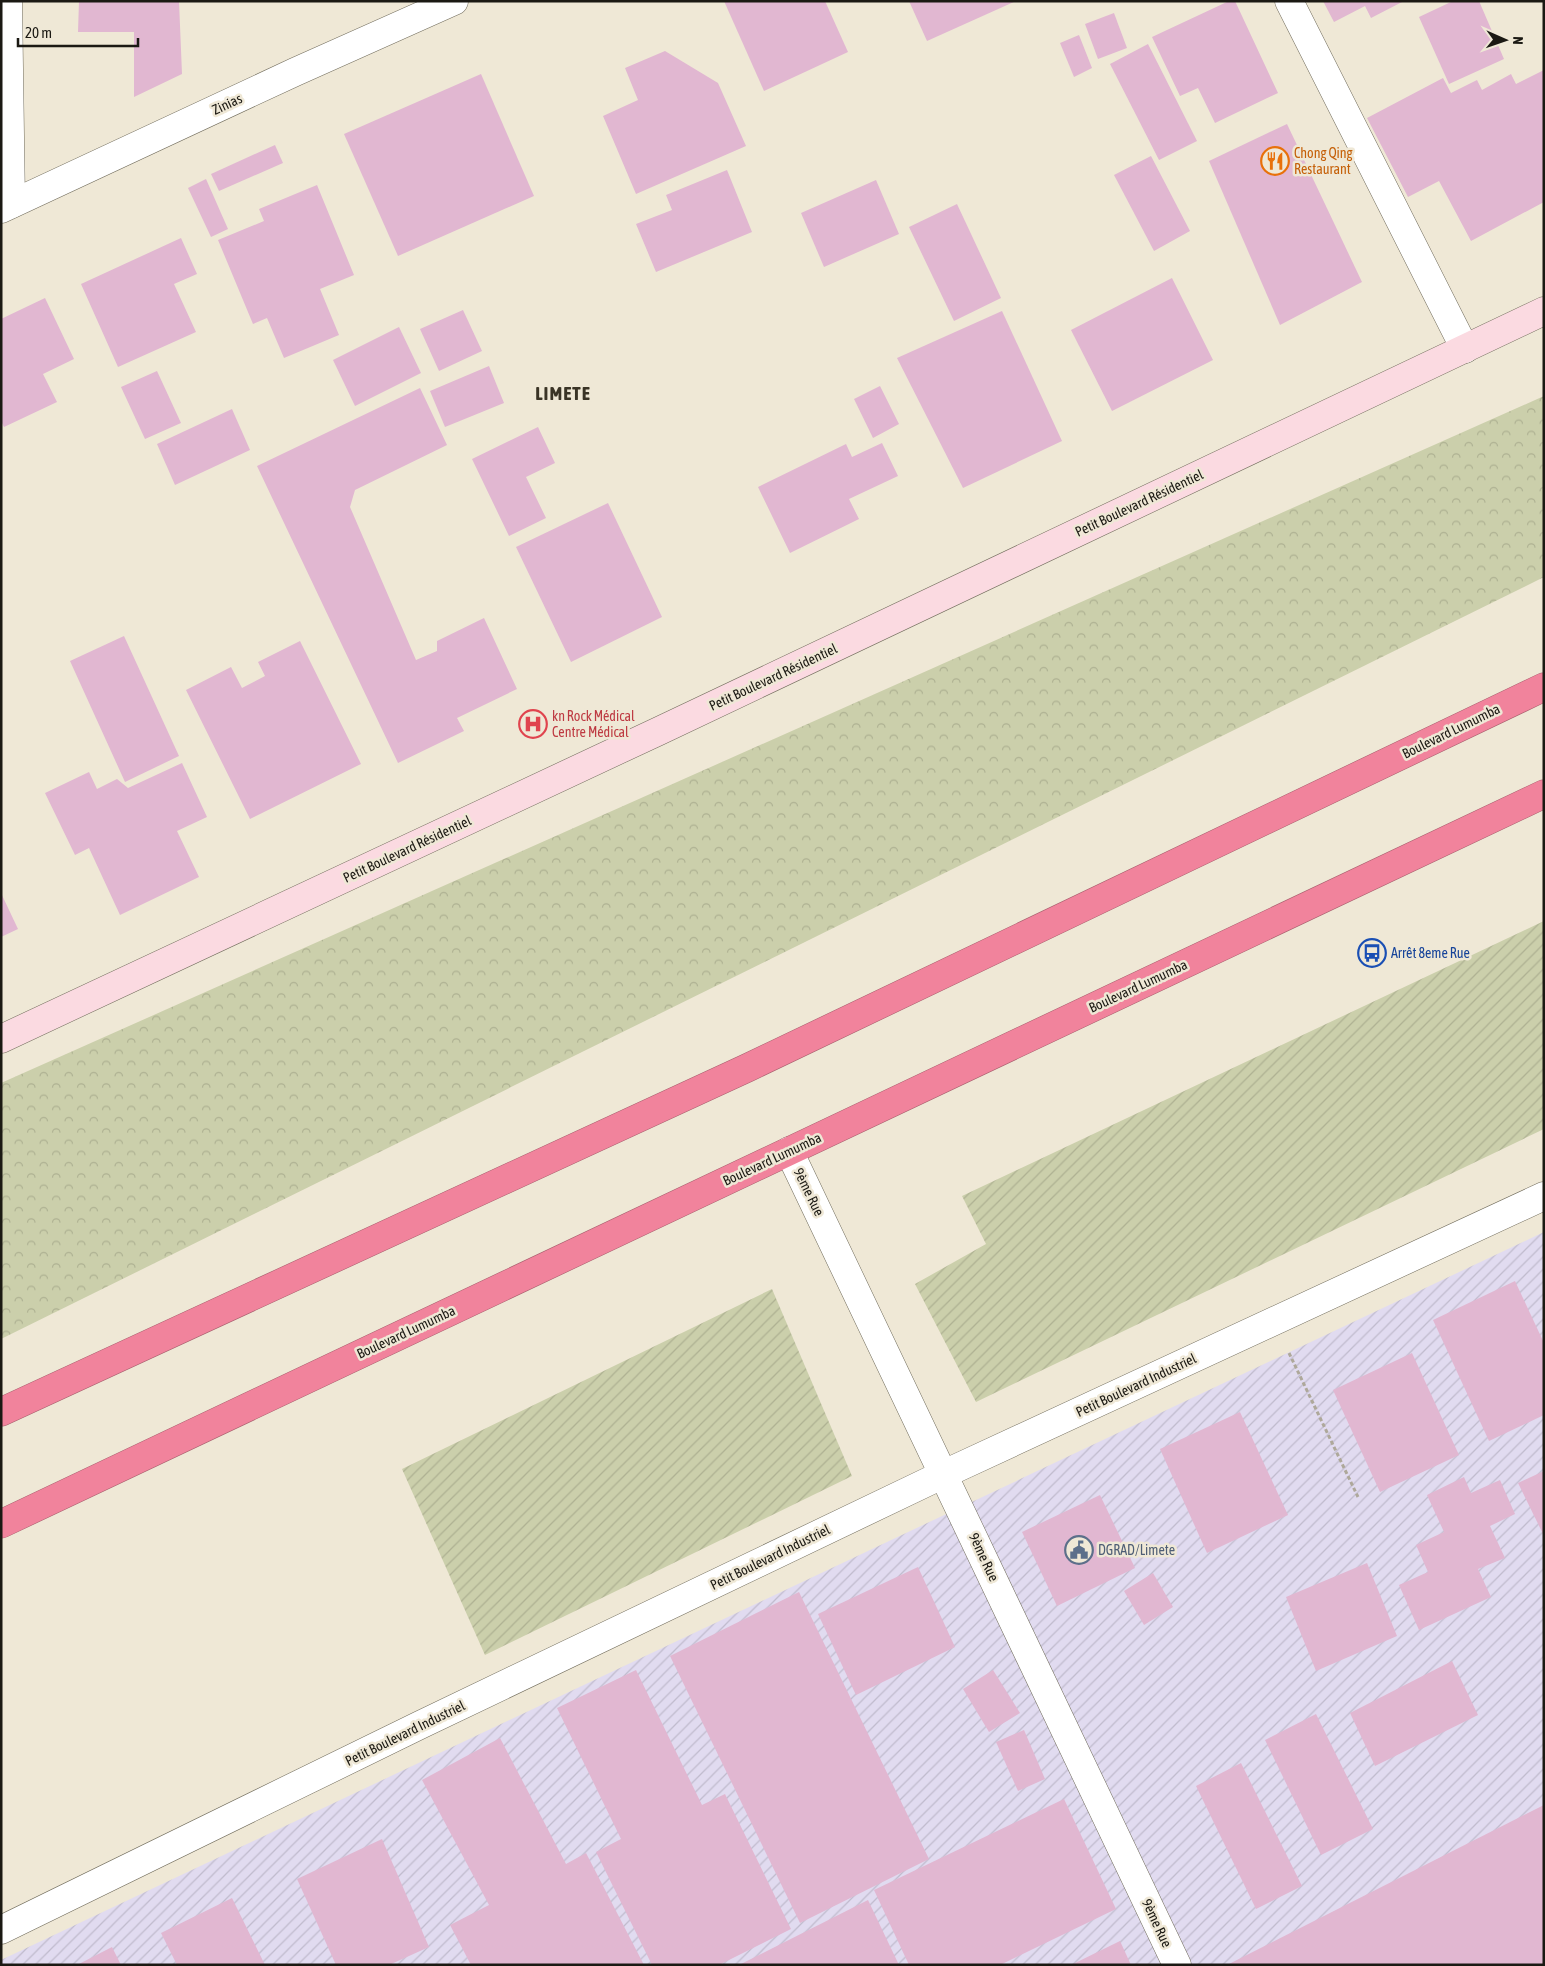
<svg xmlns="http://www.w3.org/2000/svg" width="1545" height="1966" font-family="'Asap Condensed',sans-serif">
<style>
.industrial{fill:url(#industrial-furrows)}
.forest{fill:url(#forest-crowns)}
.garden{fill:url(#garden-furrows)}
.building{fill:#e1b7d1}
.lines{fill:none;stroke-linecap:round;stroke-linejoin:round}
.street-casing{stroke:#716c5c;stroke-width:29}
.secondary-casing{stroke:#716c5c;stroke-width:29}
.highway-casing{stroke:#a65e6c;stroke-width:29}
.path{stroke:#aea89a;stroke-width:3;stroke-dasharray:4 2.5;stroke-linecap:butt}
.street{stroke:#fff;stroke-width:28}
.secondary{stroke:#fbdae1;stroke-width:28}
.highway{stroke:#f1839c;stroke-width:28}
.labels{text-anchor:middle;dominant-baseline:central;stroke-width:5;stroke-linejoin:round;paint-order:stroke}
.street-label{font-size:14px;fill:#1b1913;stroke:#efe8d6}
.food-label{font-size:14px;fill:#c56008;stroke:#efe8d6;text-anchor:start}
.health-label{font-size:14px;fill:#be3a42;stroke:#efe8d6;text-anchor:start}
.transit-label{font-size:14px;fill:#164399;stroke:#efe8d6;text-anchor:start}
.service-label{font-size:14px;fill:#4e5e75;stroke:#efe8d6;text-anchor:start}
.district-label{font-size:19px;font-weight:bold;letter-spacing:1px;fill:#3a3426;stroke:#efe8d6}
</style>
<defs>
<pattern id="industrial-furrows" width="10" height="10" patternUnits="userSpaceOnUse" patternTransform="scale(1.25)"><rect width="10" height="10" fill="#e1dbf0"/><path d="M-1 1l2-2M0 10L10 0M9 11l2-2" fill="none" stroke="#c0bbcd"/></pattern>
<pattern id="forest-crowns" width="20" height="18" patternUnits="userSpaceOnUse" patternTransform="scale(1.25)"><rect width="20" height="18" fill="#cbcfab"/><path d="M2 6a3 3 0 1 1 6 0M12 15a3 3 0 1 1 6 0" fill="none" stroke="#aeb192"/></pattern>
<pattern id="garden-furrows" width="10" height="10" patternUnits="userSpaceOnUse" patternTransform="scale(1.25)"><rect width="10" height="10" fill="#cbcfab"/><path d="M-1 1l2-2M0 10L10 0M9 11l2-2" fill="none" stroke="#aeb192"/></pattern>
</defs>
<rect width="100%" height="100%" fill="#efe8d6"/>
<path class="industrial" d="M1544,1232v733h-1543v-5z"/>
<path class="forest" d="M1544,396v181l-1543,762v-256z"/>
<g class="garden">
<path d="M1544,921v208l-568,273 -61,-118 71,-40 -24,-48z"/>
<path d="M772,1289l80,187 -367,179 -83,-186z"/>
</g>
<g class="building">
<path d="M79,1h100l3,73 -48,23v-65h-56z"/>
<path d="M724,1h101l23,51 -84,39z"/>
<path d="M909,1h107l-89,40z"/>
<path d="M1229,1h6l43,92 -63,30 -17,-35 -18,8 -28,-59z"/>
<path d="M1323,1h81l-33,17 -6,-12 -31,16z"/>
<path d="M1453,1h26l25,58 -55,25 -30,-67z"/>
<path d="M1114,13l13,35 -29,11 -13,-35z"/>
<path d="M1079,35l13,33 -18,9 -14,-34z"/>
<path d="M1148,44l49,97 -38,19 -49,-96z"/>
<path d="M665,51l53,32 28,63 -110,48 -33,-78 35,-16 -13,-32z"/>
<path d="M1544,70v132l-73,39 -32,-60 -31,16 -41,-79 76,-40 8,15 26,-13 5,10 29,-16 5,10z"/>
<path d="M481,74l53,122 -136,60 -54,-122z"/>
<path d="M1287,124l75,158 -82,43 -71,-164z"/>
<path d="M275,145l8,18 -64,28 -8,-17z"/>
<path d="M1151,156l39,75 -36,20 -40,-76z"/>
<path d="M727,170l25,62 -96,40 -20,-48 36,-14 -6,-15z"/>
<path d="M206,179l22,50 -17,8 -23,-49z"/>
<path d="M876,180l23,54 -75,33 -23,-54z"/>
<path d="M317,185l37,90 -34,14 19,46 -55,23 -17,-40 -14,6 -35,-84 46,-19 -5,-12z"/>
<path d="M957,204l44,94 -47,23 -45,-94z"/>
<path d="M181,238l16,36 -23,10 22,48 -78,35 -37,-83z"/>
<path d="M1172,278l41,82 -101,51 -41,-81z"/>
<path d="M45,298l29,61 -31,15 14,28 -53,25 -3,-6v-102z"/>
<path d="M463,310l19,41 -43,20 -19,-42z"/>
<path d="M1002,311l60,130 -99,47 -66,-130z"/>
<path d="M399,327l22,46 -66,33 -22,-46z"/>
<path d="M489,366l15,37 -59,24 -15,-36z"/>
<path d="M157,371l24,52 -36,16 -24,-52z"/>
<path d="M880,386l19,38 -26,14 -19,-39z"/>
<path d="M420,388l27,57 -92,45 -5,17 66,153 21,-9v-10l47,-23 33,71 -60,29 7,13 -66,32 -141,-297z"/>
<path d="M232,409l18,41 -75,35 -18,-41z"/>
<path d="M538,427l17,36 -29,14 20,41 -37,18 -37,-77z"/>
<path d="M882,443l16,33 -49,23 10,20 -69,34 -32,-66 88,-43 6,13z"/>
<path d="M608,503l54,114 -91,45 -55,-115z"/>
<path d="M124,636l55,120 -54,26 -55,-121z"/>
<path d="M300,641l61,123 -111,55 -64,-129 45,-23 11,21 23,-12 -7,-14z"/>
<path d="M182,763l25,54 -30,14 22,46 -79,38 -31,-67 -14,7 -30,-62 44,-21 8,17 20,-10 11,9z"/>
<path d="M1,893l17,36 -17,8z"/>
<path d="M1515,1281l29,62v72l-55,26 -56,-121z"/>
<path d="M1412,1353l47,102 -79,37 -47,-102z"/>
<path d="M1240,1412l48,103 -81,38 -47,-104z"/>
<path d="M1544,1471v65l-26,-53z"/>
<path d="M1464,1477l7,16 29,-13 15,34 -25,12 15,32 -27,11 13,28 -72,33 -20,-45 29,-13 -12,-27 28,-13 -17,-37z"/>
<path d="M1100,1495l35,73 -78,38 -35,-74z"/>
<path d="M1367,1563l30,73 -81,35 -30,-74z"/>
<path d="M918,1567l37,80 -99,48 -38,-81z"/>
<path d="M1153,1573l20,34 -29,18 -20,-34z"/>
<path d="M799,1592l130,267 -129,64 -130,-267z"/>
<path d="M1452,1661l26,54 -103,51 -25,-53z"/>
<path d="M636,1670l66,135 23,-11 66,135 -72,36h-67l-56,-113 25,-13 -64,-131z"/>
<path d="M993,1670l27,43 -31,19 -26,-43z"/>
<path d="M1316,1714l57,115 -52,26 -56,-115z"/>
<path d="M1024,1730l21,49 -27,12 -22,-49z"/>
<path d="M500,1738l66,126 20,-11 58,112h-173l-21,-40 39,-20 -67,-125z"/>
<path d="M1241,1763l61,123 -46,23 -60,-123z"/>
<path d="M1064,1799l52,110 -116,56h-91l-35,-75z"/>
<path d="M1544,1805v160h-317z"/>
<path d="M382,1839l47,108 -40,18h-53l-39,-86z"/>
<path d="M232,1898l33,67h-88l-16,-32z"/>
<path d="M868,1900l31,65h-160z"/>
<path d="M1120,1941l11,24h-60z"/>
<path d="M112,1947l9,18h-44z"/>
</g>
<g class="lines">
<defs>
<g id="street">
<path d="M8,1l3,203"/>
<path d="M1289,1l176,348"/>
<path d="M1,209l294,-137 159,-71"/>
<path d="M789,1151l388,814"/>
<path d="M1,1930l419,-205 524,-251 600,-278"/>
</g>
<path id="secondary" d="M1,1039l658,-308 885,-420"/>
<g id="highway">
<path d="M1,1412l746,-344 797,-381"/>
<path d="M1,1524l1543,-730"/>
</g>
</defs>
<use href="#street" class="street-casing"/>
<use href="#secondary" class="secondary-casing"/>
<use href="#highway" class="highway-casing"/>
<path class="path" d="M1289,1353l69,144"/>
<use href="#street" class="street"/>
<use href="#secondary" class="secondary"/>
<use href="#highway" class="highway"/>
</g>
<defs>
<symbol id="restaurant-ring" viewBox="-11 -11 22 22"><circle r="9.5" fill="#efe8d6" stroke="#e8710a" stroke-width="1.5"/><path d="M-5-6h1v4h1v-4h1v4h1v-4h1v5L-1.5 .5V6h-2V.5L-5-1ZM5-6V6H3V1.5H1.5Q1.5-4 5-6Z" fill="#e8710a"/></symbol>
<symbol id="hospital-ring" viewBox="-11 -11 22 22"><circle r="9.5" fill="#efe8d6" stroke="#e0444e" stroke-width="1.5"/><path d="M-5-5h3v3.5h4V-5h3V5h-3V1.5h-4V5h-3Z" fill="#e0444e"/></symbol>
<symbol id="bus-ring" viewBox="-11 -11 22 22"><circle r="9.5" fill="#efe8d6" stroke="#1a4fb4" stroke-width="1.5"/><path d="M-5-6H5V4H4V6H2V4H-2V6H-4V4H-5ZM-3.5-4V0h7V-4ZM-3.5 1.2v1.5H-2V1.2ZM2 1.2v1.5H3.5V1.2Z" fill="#1a4fb4"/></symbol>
<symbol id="civic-ring" viewBox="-11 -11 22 22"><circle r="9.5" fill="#efe8d6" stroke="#5c6f8a" stroke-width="1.5"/><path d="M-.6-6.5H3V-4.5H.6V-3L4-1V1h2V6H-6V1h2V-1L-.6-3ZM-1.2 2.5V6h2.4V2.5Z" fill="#5c6f8a"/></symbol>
</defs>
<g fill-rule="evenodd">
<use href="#restaurant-ring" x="1259" y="145" width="32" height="32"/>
<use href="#hospital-ring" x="517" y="708" width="32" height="32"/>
<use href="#bus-ring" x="1356" y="937" width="32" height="32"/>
<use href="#civic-ring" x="1063" y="1534" width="32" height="32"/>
</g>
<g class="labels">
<g class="street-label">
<text transform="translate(227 104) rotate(-25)">Zinias</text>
<text transform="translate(1139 503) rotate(-25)">Petit Boulevard Résidentiel</text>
<text transform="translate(773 677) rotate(-25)">Petit Boulevard Résidentiel</text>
<text transform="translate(1451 731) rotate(-26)">Boulevard Lumumba</text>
<text transform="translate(407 849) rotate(-25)">Petit Boulevard Résidentiel</text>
<text transform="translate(1138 986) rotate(-25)">Boulevard Lumumba</text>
<text transform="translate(772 1159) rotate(-25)">Boulevard Lumumba</text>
<text transform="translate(809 1192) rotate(64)">9ème Rue</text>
<text transform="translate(406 1332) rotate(-25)">Boulevard Lumumba</text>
<text transform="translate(1136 1385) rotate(-25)">Petit Boulevard Industriel</text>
<text transform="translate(770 1557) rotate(-26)">Petit Boulevard Industriel</text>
<text transform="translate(984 1557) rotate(65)">9ème Rue</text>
<text transform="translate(405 1733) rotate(-26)">Petit Boulevard Industriel</text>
<text transform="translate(1157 1923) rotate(65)">9ème Rue</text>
</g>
<g class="food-label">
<text x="1294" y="153">Chong Qing<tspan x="1294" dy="16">Restaurant</tspan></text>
</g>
<g class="health-label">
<text x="552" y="716">kn Rock Médical<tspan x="552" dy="16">Centre Médical</tspan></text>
</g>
<g class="transit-label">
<text x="1391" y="953">Arrêt 8eme Rue</text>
</g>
<g class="service-label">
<text x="1098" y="1550">DGRAD/Limete</text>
</g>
<g class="district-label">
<text x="563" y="393">LIMETE</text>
</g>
</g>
<rect width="1545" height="1966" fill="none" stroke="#1b1913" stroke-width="5"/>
<g transform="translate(1505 40) rotate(92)" stroke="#efe8d6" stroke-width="4" paint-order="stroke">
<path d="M0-4L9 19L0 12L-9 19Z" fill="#1b1913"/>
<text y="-8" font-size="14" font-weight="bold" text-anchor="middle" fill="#1b1913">N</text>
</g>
<path d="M18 38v8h120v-8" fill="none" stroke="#1b1913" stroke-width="2.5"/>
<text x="25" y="38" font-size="15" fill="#1b1913" stroke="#efe8d6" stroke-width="4" paint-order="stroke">20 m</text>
</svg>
